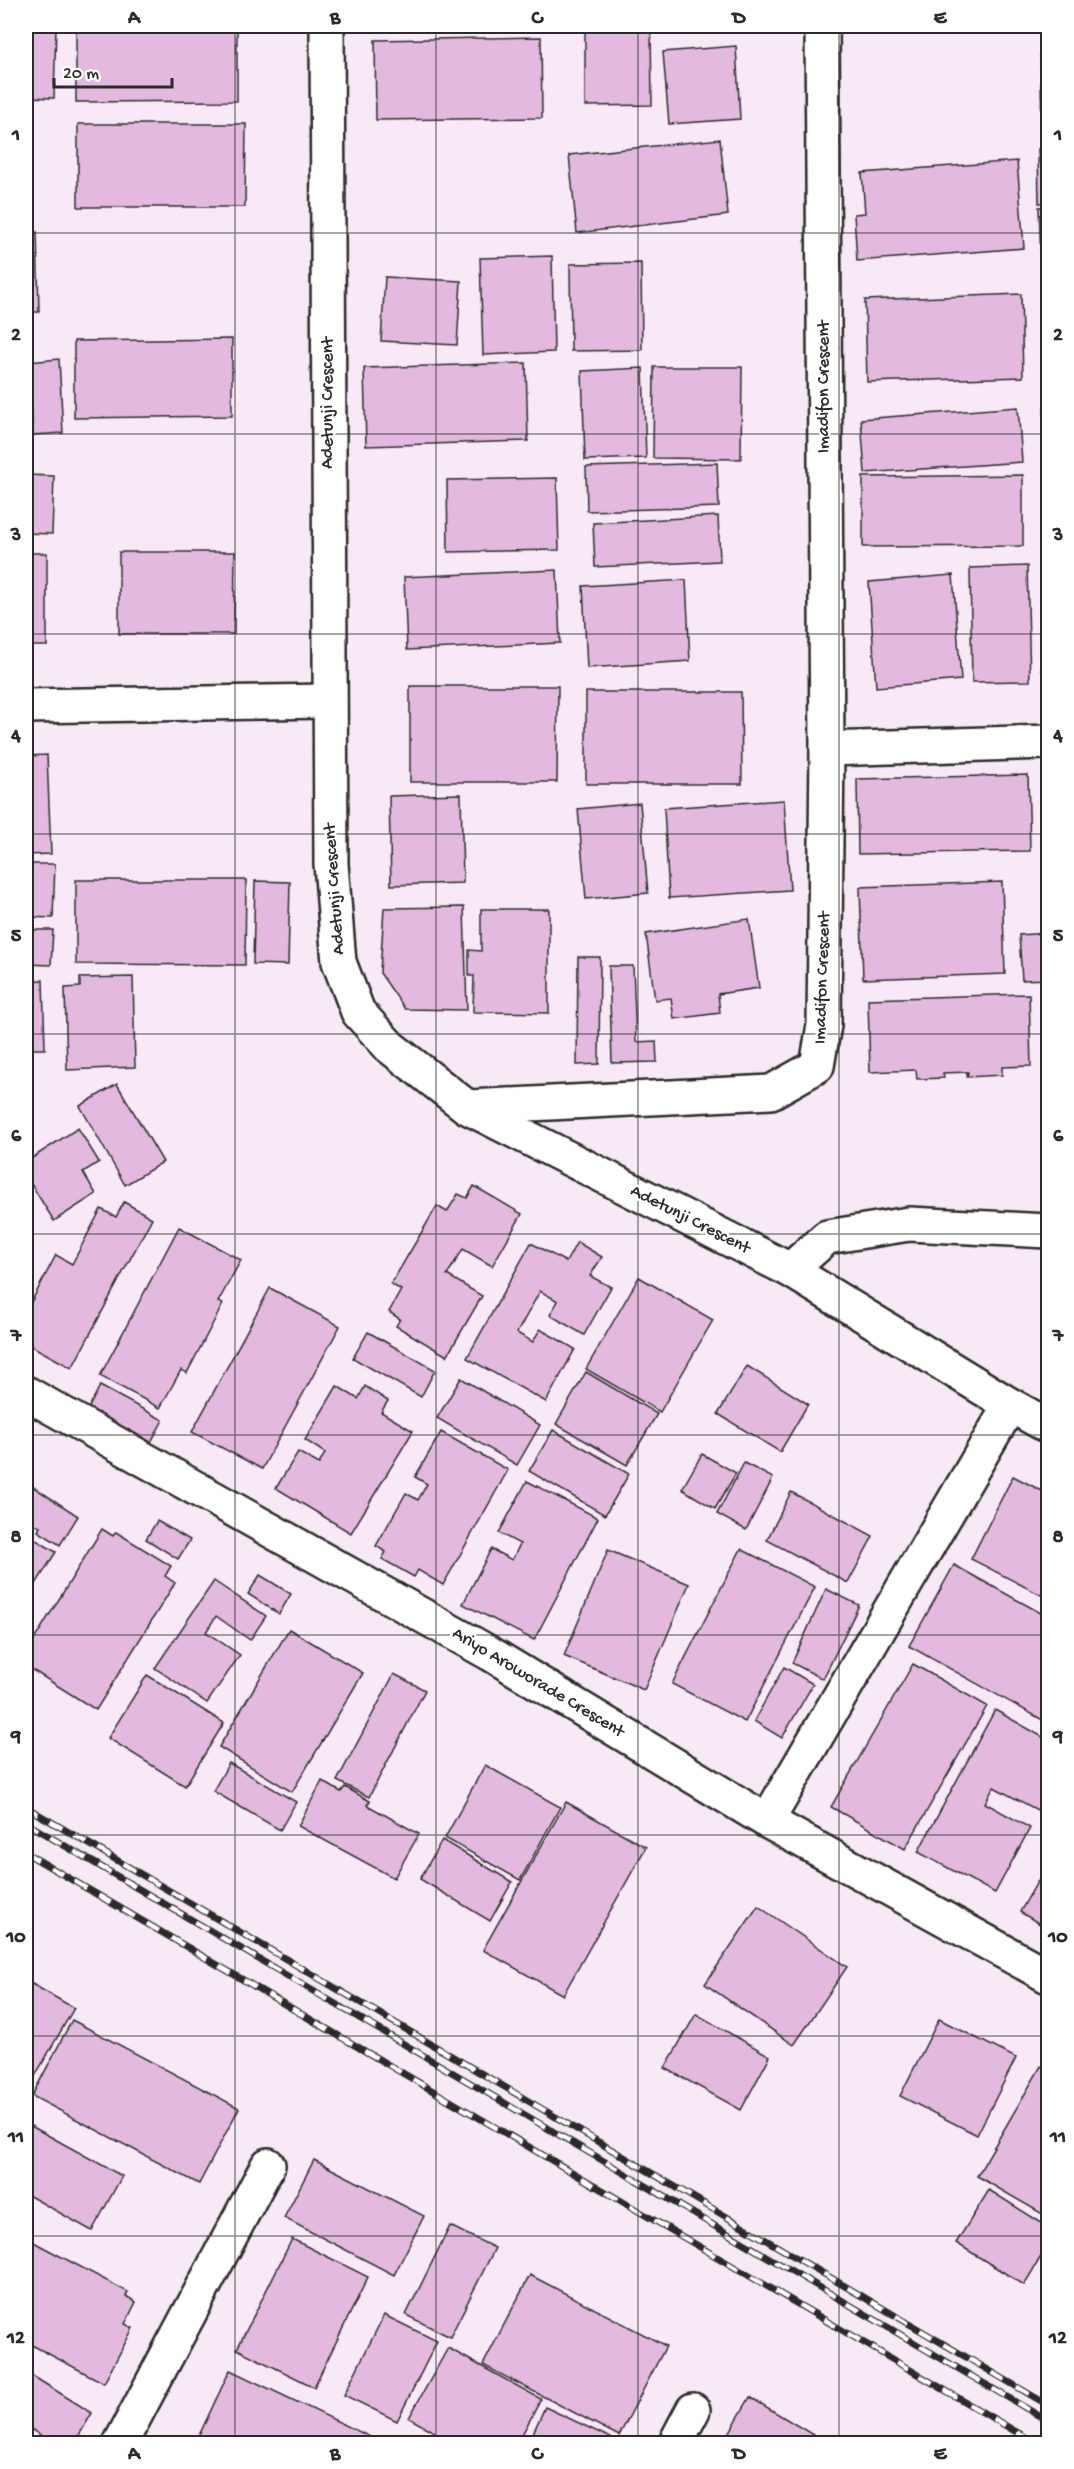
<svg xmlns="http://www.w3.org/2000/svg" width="1074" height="2469" font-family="'Gochi Hand',sans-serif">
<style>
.building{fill:#e3b9e0;stroke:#2b2b2b;stroke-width:1.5}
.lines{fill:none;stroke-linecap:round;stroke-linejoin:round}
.minor-casing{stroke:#2b2b2b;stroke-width:38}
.minor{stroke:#fff;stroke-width:33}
.rail-casing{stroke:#2b2b2b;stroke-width:7}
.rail{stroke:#fff;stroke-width:4.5;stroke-dasharray:14;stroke-linecap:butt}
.grid{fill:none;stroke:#2b2b2b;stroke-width:1.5;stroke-opacity:0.55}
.labels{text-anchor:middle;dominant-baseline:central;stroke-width:5;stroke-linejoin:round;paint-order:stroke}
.street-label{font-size:18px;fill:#2b2b2b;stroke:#fff}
.neatline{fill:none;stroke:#2b2b2b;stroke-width:2}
.grid-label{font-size:20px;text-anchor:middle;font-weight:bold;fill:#2b2b2b}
</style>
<rect width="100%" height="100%" fill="#f7eaf6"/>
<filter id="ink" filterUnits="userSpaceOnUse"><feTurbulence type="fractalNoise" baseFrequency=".0167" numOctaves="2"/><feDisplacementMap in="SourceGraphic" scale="12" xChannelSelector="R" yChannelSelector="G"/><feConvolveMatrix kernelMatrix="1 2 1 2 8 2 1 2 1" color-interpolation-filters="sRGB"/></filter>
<g filter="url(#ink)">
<g class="building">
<path d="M26,26h30l-2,72 -28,-1z"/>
<path d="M76,26h161v75l-161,1z"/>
<path d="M585,30h66l1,75 -67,1z"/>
<path d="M541,37l1,81 -166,2 -1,-80z"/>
<path d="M1040,40h8v88l-6,1z"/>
<path d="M736,46l4,73 -71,5 -6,-72z"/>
<path d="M78,124h168l-1,83h-167z"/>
<path d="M720,139l8,76 -151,18 -8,-78z"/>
<path d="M1038,149h10v54h-9z"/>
<path d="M1017,161l7,87 -167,13 -3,-47 11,-1 -3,-40z"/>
<path d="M1048,206v58h-7l-2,-57z"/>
<path d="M26,232h11l2,80h-13z"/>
<path d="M552,256l2,96 -71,3 -3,-97z"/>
<path d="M641,263l1,87 -71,1 -1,-87z"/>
<path d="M1044,274h4l-1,112z"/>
<path d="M385,277l76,4 -4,64 -76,-4z"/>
<path d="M1021,294l2,83 -156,5 -2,-82z"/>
<path d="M232,339v77l-158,2v-77z"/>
<path d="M59,359l4,74 -30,2 -4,-73z"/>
<path d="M526,363l2,78 -162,5 -2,-78z"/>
<path d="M654,367h88l-1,92 -88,-1z"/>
<path d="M643,368l3,90 -61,2 -3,-89z"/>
<path d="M1048,406v42h-2l-2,-41z"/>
<path d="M1018,407l4,55 -157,11 -4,-54z"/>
<path d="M717,463l2,44 -132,4 -1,-44z"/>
<path d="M26,475l28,1 -2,58 -26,-1z"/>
<path d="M1023,475v71l-160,1v-70z"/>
<path d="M557,478l2,72 -111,2 -1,-72z"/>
<path d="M718,516l2,45 -125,6 -2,-44z"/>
<path d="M119,552h116l-1,82h-115z"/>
<rect x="26" y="553" width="21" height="93"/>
<path d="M1043,561h5v110h-6z"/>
<path d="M1027,566l3,115 -58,1 -2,-114z"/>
<path d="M557,570l3,73 -153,7 -3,-73z"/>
<path d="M953,575l8,105 -85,7 -7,-105z"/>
<path d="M686,580l4,81 -103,7 -4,-82z"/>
<path d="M410,686h148l-1,96h-147z"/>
<path d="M586,692h155l1,92h-156z"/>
<path d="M47,755l4,99 -25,1v-99z"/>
<path d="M1028,775l2,76 -172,3 -1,-75z"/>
<path d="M461,794l2,89 -72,2 -2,-89z"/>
<path d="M784,800l6,90 -121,8 -5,-90z"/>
<path d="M640,803l8,90 -62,6 -8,-90z"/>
<path d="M26,864h29l-2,54 -26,-1v13h26l-2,35 -25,-1z"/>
<path d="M76,880h170l-1,85 -169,-1z"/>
<path d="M255,881l35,1 -2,83 -35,-1z"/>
<path d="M1002,882l3,92 -142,5 -3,-92z"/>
<path d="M464,907l3,103 -62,-1 -25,-36 4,-65z"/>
<path d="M481,909h68v104l-76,-1 1,-36h-5v-26l12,1z"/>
<path d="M749,919l10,69 -41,6 2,19 -46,6 -3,-21 -16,2 -9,-66z"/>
<path d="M1048,933v46l-26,1 -3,-45z"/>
<path d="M578,957h22l-1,107 -22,1z"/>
<path d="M609,966h24l3,76 20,-1 1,21 -45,1z"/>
<path d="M133,977l2,90 -68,3 -2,-82 15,-1v-9z"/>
<path d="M43,980l2,69h-19v-68z"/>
<path d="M1029,994l2,72 -29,1v8l-35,2 1,-5 -25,1 1,5 -27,1 -1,-9 -46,2 -2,-73z"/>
<path d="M117,1084l46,78 -38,23 -45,-79z"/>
<path d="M78,1128l21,34 -16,10 13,22 -42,27 -28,-45v-14z"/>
<path d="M474,1186l48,28 -30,52 -29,-17 -16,26 35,21 -35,60 -51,-30 4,-7 -11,-7 12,-22 -10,-6 46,-78 10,6 11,-18 9,4z"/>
<path d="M124,1202l28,16 -80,150 -46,-25v-31l30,-57 16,9 29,-55 15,8z"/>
<path d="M179,1227l62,33 -23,42 5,2 -36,69 -6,-3 -21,38 -60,-32z"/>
<path d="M577,1242l25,15 -12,19 21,11 -27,48 -34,-20 8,-14 -18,-10 -23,42 16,9 7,-13 35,20 -29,53 -79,-44 64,-115 35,19z"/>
<path d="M639,1277l74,43 -53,92 -74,-43z"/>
<path d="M270,1288l70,38 -78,143 -70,-37z"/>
<path d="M368,1332l67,38 -14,27 -68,-39z"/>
<path d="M747,1366l61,38 -28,48 -62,-38z"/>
<path d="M586,1372l71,42 -30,51 -71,-41z"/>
<path d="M461,1378l79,47 -23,40 -80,-47z"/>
<path d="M100,1386l63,34 -12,22 -63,-33z"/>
<path d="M337,1386l21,13 7,-13 23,15 -7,11 32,19 -62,102 -75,-45 22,-36 21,12 6,-11 -20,-13z"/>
<path d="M553,1430l76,44 -24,41 -76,-44z"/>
<path d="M441,1432l67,38 -65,115 -25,-15 -4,7 -32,-18 4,-7 -10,-6 30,-53 12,7 9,-16 -12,-7z"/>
<path d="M702,1454l34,19 -21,36 -33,-20z"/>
<path d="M744,1463l29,15 -27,52 -29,-16z"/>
<path d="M1013,1476l35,18v85l-7,16 -70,-36z"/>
<path d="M527,1481l71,37 -64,122 -71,-36 28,-55 21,11 8,-16 -21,-11z"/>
<path d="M26,1482l52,34 -18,29 -22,-14 2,-4 -5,-3 -7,11 28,17 -30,48z"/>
<path d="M791,1492l82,44 -25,47 -81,-43z"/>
<path d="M157,1521l33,19 -12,19 -32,-20z"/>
<path d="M102,1529l11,7 3,-4 55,34 -6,10 10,7 -79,127 -70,-44v-13z"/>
<path d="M741,1549l74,38 -70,135 -73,-38z"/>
<path d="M608,1550l81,34 -45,106 -80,-34z"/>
<path d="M954,1565l94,52v106l-139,-77z"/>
<path d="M260,1575l31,19 -12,20 -31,-20z"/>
<path d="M214,1581l52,35 -16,24 -34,-24 -10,16 34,23 -33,48 -52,-35z"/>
<path d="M826,1589l33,16 -36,74 -31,-16z"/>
<path d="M289,1629l74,44 -71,119 -73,-45z"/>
<path d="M913,1664l74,42 -82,143 -74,-42z"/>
<path d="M784,1667l29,17 -31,54 -28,-17z"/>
<path d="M394,1674l31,16 -56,107 -32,-16z"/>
<path d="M147,1675l77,48 -39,63 -77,-48z"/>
<path d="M995,1710l53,30v53l-9,18 -45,-24 -9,16 45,25 -35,65 -77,-41z"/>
<path d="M229,1763l67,39 -16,28 -67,-39z"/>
<path d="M485,1765l75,42 -40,73 -75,-42z"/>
<path d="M322,1781l19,11 4,-5 25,14 -3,4 52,29 -25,44 -96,-52z"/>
<path d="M566,1802l80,45 -83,148 -80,-45z"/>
<path d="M442,1840l70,42 -22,39 -70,-42z"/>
<path d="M1048,1863v66l-28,-17z"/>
<path d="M758,1906l89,61 -53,78 -89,-61z"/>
<path d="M32,1984l42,24 -47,82 -1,-95z"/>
<path d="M696,2014l74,42 -29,54 -76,-42z"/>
<path d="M939,2019l77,39 -39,77 -77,-39z"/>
<path d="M72,2020l167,88 -40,76 -167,-88z"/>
<path d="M1041,2066l7,5v140l-2,5 -69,-40z"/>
<path d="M31,2126l91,50 -30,55 -66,-37v-58z"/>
<path d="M314,2160l110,56 -30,59 -110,-57z"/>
<path d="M989,2190l59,37v18l-24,40 -68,-42z"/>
<path d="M450,2226l45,22 -45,89 -44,-22z"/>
<path d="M26,2238l102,54 -2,4 10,6 -11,22 8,4 -29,55 -78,-41z"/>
<path d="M292,2239l76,38 -54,110 -77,-38z"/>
<path d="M530,2275l136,71 -47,90 -136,-71z"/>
<path d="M384,2315l53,26 -40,80 -53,-26z"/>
<path d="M448,2348l93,51 -24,45h-62l-46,-26z"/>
<path d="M230,2370l151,72 -1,2h-185z"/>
<path d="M26,2372l66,41 -18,31h-20l-28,-18z"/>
<path d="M750,2397l78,47h-105z"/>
<path d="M545,2407l66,31 -3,6h-80z"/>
</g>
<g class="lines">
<defs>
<g id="minor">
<path d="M327,26l4,838 8,98 19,50 32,35 77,60 323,163 220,135 38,21"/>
<path d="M26,706l303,-5"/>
<path d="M827,749l221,-7"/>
<path d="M469,1107l302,-15 46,-26 7,-41 3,-276 -5,-723"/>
<path d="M790,1270l37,-33 82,-13 139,7"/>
<path d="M26,1393l465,261 276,167 281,155"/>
<path d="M767,1821l243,-416"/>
<path d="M120,2444l148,-279"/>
<path d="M675,2444l18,-34"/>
</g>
</defs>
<use href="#minor" class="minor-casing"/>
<use href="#minor" class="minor"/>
<defs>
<g id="rail">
<path d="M26,1807l1022,598"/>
<path d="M26,1823l1022,598"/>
<path d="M26,1853l1011,591"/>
</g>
</defs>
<use href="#rail" class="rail-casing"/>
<use href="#rail" class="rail"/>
</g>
</g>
<path class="grid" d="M235,26v2418M436,26v2418M638,26v2418M839,26v2418M26,233h1022M26,434h1022M26,634h1022M26,834h1022M26,1034h1022M26,1234h1022M26,1435h1022M26,1635h1022M26,1835h1022M26,2036h1022M26,2236h1022"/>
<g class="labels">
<g class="street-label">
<text transform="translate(824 387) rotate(-90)">Imadifon Crescent</text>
<text transform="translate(328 403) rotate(-90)">Adetunji Crescent</text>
<text transform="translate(335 889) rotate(-94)">Adetunji Crescent</text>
<text transform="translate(823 978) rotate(-88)">Imadifon Crescent</text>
<text transform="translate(690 1220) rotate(27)">Adetunji Crescent</text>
<text transform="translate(538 1683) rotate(31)">Ariyo Aroworade Crescent</text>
</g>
</g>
<rect width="1074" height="2469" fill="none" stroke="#fff" stroke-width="66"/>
<path d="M54 78v9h118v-9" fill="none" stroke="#2b2b2b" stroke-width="3"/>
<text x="63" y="78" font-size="18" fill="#2b2b2b" stroke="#ffffff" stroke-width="4.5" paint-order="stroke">20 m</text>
<rect x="33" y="33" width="1008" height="2403" class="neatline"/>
<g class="grid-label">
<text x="134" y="23">A</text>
<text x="335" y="23">B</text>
<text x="537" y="23">C</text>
<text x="739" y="23">D</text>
<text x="940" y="23">E</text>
<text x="16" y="140">1</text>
<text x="1058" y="140">1</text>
<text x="16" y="340">2</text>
<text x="1058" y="340">2</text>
<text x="16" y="540">3</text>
<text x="1058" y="540">3</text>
<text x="16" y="741">4</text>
<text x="1058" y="741">4</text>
<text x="16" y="941">5</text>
<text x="1058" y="941">5</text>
<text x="16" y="1141">6</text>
<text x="1058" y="1141">6</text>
<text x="16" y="1341">7</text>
<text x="1058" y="1341">7</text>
<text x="16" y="1542">8</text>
<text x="1058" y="1542">8</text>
<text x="16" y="1742">9</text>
<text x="1058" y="1742">9</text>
<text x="16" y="1942">10</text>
<text x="1058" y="1942">10</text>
<text x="16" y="2142">11</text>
<text x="1058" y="2142">11</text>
<text x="16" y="2343">12</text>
<text x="1058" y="2343">12</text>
<text x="134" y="2459">A</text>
<text x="335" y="2459">B</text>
<text x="537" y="2459">C</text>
<text x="739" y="2459">D</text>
<text x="940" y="2459">E</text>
</g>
</svg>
